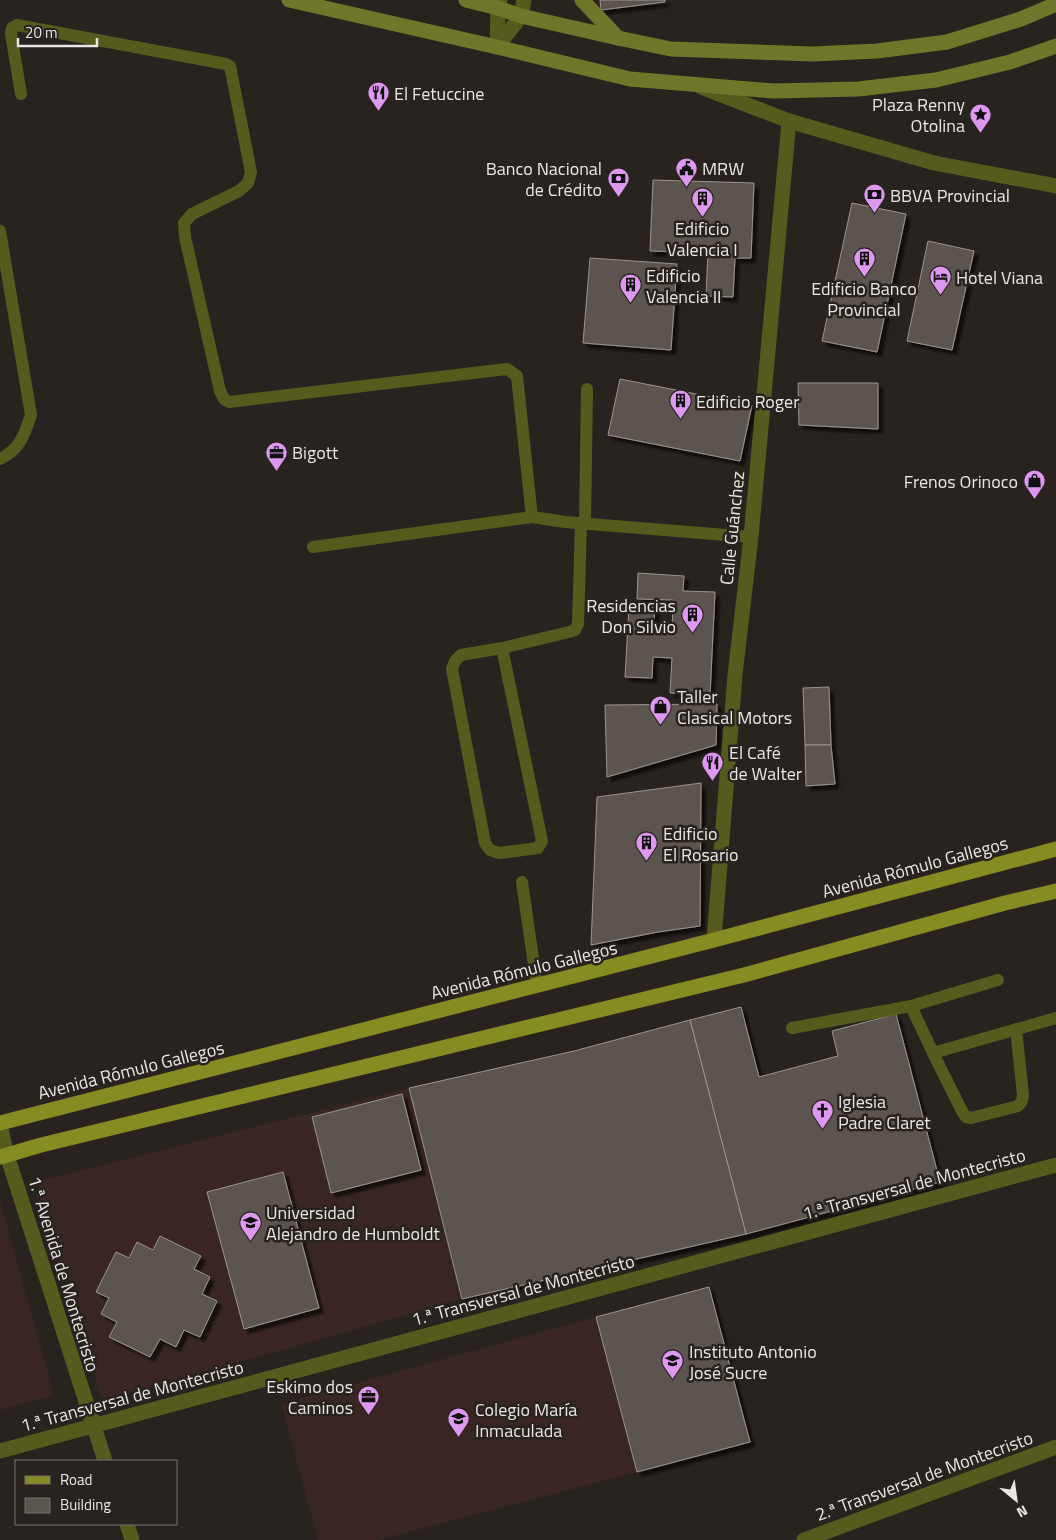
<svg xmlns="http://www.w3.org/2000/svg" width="1056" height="1540" font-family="'Titillium Web',sans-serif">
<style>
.education{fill:#392622}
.building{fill:#5b5550;stroke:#9b938e;filter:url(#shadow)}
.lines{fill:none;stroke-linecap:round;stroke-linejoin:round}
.service{stroke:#555a1d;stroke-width:12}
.minor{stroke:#555a1d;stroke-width:15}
.secondary{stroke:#707629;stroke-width:15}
.primary{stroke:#858c21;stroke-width:15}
.labels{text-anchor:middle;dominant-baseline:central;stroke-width:5;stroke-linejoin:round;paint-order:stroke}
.poi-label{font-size:18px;fill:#eae6e3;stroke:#29231f;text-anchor:start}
.street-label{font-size:18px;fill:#eae6e3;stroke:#29231f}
</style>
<defs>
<filter id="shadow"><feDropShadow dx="4.5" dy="4.5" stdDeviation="1" flood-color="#0009"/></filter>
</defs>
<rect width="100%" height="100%" fill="#29231f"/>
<g class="education">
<path d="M409,1088l53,211 -360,102 -67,-219z"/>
<path d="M0,1200l54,195 -54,15z"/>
<path d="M596,1317l41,155 -259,68h-60l-37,-136z"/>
</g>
<g class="building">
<path d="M600,0h65v2l-64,8z"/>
<path d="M653,180l101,3 -3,75h-16l-2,39 -27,-1 2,-43 -58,-2z"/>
<path d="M852,203l54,11 -29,138 -55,-11z"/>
<path d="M928,241l46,10 -22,99 -45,-9z"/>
<path d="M590,258l87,6 -6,86 -88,-7z"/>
<path d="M620,379l132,26 -12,56 -132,-26z"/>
<path d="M798,383h80v46l-79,-4z"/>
<path d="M638,573l46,3 -1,15 32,1 -5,103 -40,-2 2,-35 -19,-1 -1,21 -27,-1 4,-71 26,1 -2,27h19l1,-34 -36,-1z"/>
<path d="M829,687l2,58h-26l-2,-57z"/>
<path d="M717,704l-1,41 -109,32 -2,-72z"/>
<path d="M805,745h26l4,39 -29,2z"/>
<path d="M701,783l-1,143 -42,6 -67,13 6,-148z"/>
<path d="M741,1007l18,70 79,-21 -6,-25 64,-17 44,168 -194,52 -56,-214z"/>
<path d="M690,1020l56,214 -284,65 -53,-211 165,-37z"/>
<path d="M402,1094l19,76 -90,23 -19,-76z"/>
<path d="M283,1172l36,136 -75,21 -37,-137z"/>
<path d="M160,1236l41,20 -7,13 16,8 -8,17 15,7 -17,36 -16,-7 -8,17 -16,-8 -10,18 -41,-20 8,-15 -16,-8 8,-16 -13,-6 20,-40 13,6 8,-16 16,8z"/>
<path d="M709,1287l41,155 -113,30 -41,-155z"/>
</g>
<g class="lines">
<g class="service">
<path d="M21,94l-10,-60 1,-6 5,-3 209,39 4,2 21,106 -3,11 -9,8 -47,23 -8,9 1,14 35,154 4,8 5,3 278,-33 10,7 15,141 33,5 186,15"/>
<path d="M0,231l31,184c-7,21 -11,34 -31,44"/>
<path d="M585,523l2,-134"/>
<path d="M313,547l219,-30"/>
<path d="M502,648l40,193 -4,7 -39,5 -9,-3 -5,-7 -33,-174 3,-8 6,-6 41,-7 67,-16 6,-2 3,-6 3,-101"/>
<path d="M522,882l15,104"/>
<path d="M998,980l-87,26 22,47 123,-35"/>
<path d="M792,1028l119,-22"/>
<path d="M933,1053l30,60 3,4 5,1 47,-12 4,-5 1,-6 -7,-66"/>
</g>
<g class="minor">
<path d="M497,47l24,-31 3,-16"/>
<path d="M497,47l1,-39 2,-8"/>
<path d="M701,87l88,34 145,42 122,23"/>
<path d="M714,940l21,-265 16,-138 38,-416"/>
<path d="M0,1125l7,30 98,306"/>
<path d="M0,1451l1056,-286"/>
<path d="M127,1524l5,16"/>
<path d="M804,1540l252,-93"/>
</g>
<g class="secondary">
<path d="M289,0l208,47 133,32 143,12 85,-2 78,-9 74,-18 46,-16"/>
<path d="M466,0l32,8 23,8 97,22 53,11 142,5 64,-3 70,-9 74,-23 35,-15"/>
<path d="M582,0l36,38"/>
</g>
<g class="primary">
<path d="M0,1123l714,-183 342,-91"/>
<path d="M0,1157l41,-12 703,-170 261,-72 51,-12"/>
</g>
</g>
<defs>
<symbol id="restaurant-pin" viewBox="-11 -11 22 30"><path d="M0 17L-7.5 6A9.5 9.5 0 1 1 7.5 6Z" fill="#de98f2" stroke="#29231f"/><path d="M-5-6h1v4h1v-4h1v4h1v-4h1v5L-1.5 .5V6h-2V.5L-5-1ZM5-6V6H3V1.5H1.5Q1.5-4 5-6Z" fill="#111"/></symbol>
<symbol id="sight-pin" viewBox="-11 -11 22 30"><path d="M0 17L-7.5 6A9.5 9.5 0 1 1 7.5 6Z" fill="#de98f2" stroke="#29231f"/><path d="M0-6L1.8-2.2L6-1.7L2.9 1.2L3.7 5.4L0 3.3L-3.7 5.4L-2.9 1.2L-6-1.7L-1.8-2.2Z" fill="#111"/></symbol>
<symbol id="civic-pin" viewBox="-11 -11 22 30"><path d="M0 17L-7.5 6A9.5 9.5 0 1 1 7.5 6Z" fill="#de98f2" stroke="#29231f"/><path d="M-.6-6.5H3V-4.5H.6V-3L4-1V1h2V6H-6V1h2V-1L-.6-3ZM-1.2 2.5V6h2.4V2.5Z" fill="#111"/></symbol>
<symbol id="bank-pin" viewBox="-11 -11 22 30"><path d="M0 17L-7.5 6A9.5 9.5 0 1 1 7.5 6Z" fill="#de98f2" stroke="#29231f"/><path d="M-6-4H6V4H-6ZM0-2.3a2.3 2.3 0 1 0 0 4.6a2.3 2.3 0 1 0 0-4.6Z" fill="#111"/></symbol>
<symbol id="building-pin" viewBox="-11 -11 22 30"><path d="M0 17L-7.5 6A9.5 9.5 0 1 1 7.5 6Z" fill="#de98f2" stroke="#29231f"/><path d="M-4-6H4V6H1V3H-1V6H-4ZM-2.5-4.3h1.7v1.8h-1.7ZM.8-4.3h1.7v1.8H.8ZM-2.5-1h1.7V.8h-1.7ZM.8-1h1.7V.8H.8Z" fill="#111"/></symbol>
<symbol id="hotel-pin" viewBox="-11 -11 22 30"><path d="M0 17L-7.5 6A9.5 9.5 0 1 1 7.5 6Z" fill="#de98f2" stroke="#29231f"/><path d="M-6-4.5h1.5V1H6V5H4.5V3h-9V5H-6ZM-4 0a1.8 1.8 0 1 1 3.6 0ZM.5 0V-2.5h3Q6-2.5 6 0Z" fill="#111"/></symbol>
<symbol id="office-pin" viewBox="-11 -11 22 30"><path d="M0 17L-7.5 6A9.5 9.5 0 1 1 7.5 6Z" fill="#de98f2" stroke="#29231f"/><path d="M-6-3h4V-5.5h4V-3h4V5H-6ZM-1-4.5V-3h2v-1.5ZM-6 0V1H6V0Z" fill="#111"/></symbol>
<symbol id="shop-pin" viewBox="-11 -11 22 30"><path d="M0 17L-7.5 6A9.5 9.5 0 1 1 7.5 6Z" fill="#de98f2" stroke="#29231f"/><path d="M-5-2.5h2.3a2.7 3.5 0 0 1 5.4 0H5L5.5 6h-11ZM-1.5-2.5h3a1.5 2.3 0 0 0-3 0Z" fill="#111"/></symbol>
<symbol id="church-pin" viewBox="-11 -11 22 30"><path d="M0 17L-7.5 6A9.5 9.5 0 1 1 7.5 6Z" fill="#de98f2" stroke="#29231f"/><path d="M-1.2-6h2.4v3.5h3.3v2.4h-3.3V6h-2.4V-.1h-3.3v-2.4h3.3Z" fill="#111"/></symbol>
<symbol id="university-pin" viewBox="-11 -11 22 30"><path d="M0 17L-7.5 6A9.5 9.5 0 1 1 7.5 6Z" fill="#de98f2" stroke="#29231f"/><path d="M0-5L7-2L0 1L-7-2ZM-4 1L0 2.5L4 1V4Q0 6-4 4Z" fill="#111"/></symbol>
<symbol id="school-pin" viewBox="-11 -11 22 30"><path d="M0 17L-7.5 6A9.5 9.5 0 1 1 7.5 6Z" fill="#de98f2" stroke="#29231f"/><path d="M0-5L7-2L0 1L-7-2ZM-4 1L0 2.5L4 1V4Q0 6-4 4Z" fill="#111"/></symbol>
</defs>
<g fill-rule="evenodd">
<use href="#restaurant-pin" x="366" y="80" width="25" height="34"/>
<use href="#sight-pin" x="968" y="102" width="25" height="34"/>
<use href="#civic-pin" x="674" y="156" width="25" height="34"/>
<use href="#bank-pin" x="606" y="166" width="25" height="34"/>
<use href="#bank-pin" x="862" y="182" width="25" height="34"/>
<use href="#building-pin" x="690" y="186" width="25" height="34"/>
<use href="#building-pin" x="852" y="246" width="25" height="34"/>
<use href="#hotel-pin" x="928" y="264" width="25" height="34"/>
<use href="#building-pin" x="618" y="272" width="25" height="34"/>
<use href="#building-pin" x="668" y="388" width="25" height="34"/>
<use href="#office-pin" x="264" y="440" width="25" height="34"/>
<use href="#shop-pin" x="1022" y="468" width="25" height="34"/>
<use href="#building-pin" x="680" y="602" width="25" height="34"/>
<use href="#shop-pin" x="648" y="694" width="25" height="34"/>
<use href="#restaurant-pin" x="700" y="750" width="25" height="34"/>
<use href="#building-pin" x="634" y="830" width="25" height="34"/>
<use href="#church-pin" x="810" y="1098" width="25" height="34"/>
<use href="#university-pin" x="238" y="1210" width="25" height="34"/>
<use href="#university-pin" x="660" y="1348" width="25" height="34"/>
<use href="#office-pin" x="356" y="1384" width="25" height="34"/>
<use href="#school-pin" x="446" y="1406" width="25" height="34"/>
</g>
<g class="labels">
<g class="poi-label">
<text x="394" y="93">El Fetuccine</text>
<text x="965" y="104" text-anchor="end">Plaza Renny<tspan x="965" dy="21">Otolina</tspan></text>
<text x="602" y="168" text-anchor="end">Banco Nacional<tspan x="602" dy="21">de Crédito</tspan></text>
<text x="702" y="168">MRW</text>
<text x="890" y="195">BBVA Provincial</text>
<text x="702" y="228" text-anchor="middle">Edificio<tspan x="702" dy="21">Valencia I</tspan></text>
<text x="646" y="275">Edificio<tspan x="646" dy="21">Valencia II</tspan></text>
<text x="956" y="277">Hotel Viana</text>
<text x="864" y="288" text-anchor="middle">Edificio Banco<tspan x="864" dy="21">Provincial</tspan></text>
<text x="696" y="401">Edificio Roger</text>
<text x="292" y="452">Bigott</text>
<text x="1018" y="481" text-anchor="end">Frenos Orinoco</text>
<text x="676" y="605" text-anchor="end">Residencias<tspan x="676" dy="21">Don Silvio</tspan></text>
<text x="677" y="696">Taller<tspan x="677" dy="21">Clasical Motors</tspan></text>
<text x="729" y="752">El Café<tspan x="729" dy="21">de Walter</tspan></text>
<text x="663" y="833">Edificio<tspan x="663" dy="21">El Rosario</tspan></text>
<text x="838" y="1101">Iglesia<tspan x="838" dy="21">Padre Claret</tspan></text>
<text x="266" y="1212">Universidad<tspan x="266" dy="21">Alejandro de Humboldt</tspan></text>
<text x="689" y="1351">Instituto Antonio<tspan x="689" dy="21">José Sucre</tspan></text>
<text x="353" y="1386" text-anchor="end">Eskimo dos<tspan x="353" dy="21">Caminos</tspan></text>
<text x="475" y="1409">Colegio María<tspan x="475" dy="21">Inmaculada</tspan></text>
</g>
<g class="street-label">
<text transform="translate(732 528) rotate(-84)">Calle Guánchez</text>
<text transform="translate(915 867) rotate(-15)">Avenida Rómulo Gallegos</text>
<text transform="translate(524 970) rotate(-14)">Avenida Rómulo Gallegos</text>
<text transform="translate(131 1070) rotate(-14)">Avenida Rómulo Gallegos</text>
<text transform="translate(914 1184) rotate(-15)">1.ª Transversal de Montecristo</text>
<text transform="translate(64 1274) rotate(73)">1.ª Avenida de Montecristo</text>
<text transform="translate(523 1290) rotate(-15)">1.ª Transversal de Montecristo</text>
<text transform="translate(132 1396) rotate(-15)">1.ª Transversal de Montecristo</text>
<text transform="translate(924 1476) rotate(-20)">2.ª Transversal de Montecristo</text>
</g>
</g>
<rect x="15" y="1460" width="162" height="65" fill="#29231f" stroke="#76716d"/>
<rect x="25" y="1476" width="25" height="8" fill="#858c21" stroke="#76716d"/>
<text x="60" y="1485" font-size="15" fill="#eae6e3">Road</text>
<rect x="25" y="1498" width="25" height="15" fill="#5b5550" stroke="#76716d"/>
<text x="60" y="1510" font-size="15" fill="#eae6e3">Building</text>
<g transform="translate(1016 1500) rotate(151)" stroke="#29231f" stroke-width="4" paint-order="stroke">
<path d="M0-4L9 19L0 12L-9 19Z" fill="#eae6e3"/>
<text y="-8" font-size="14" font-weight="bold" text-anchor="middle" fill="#eae6e3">N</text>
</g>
<path d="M18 38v8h79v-8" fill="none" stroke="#eae6e3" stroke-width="2.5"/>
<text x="25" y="38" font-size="15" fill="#eae6e3" stroke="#29231f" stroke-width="4" paint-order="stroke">20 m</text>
</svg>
